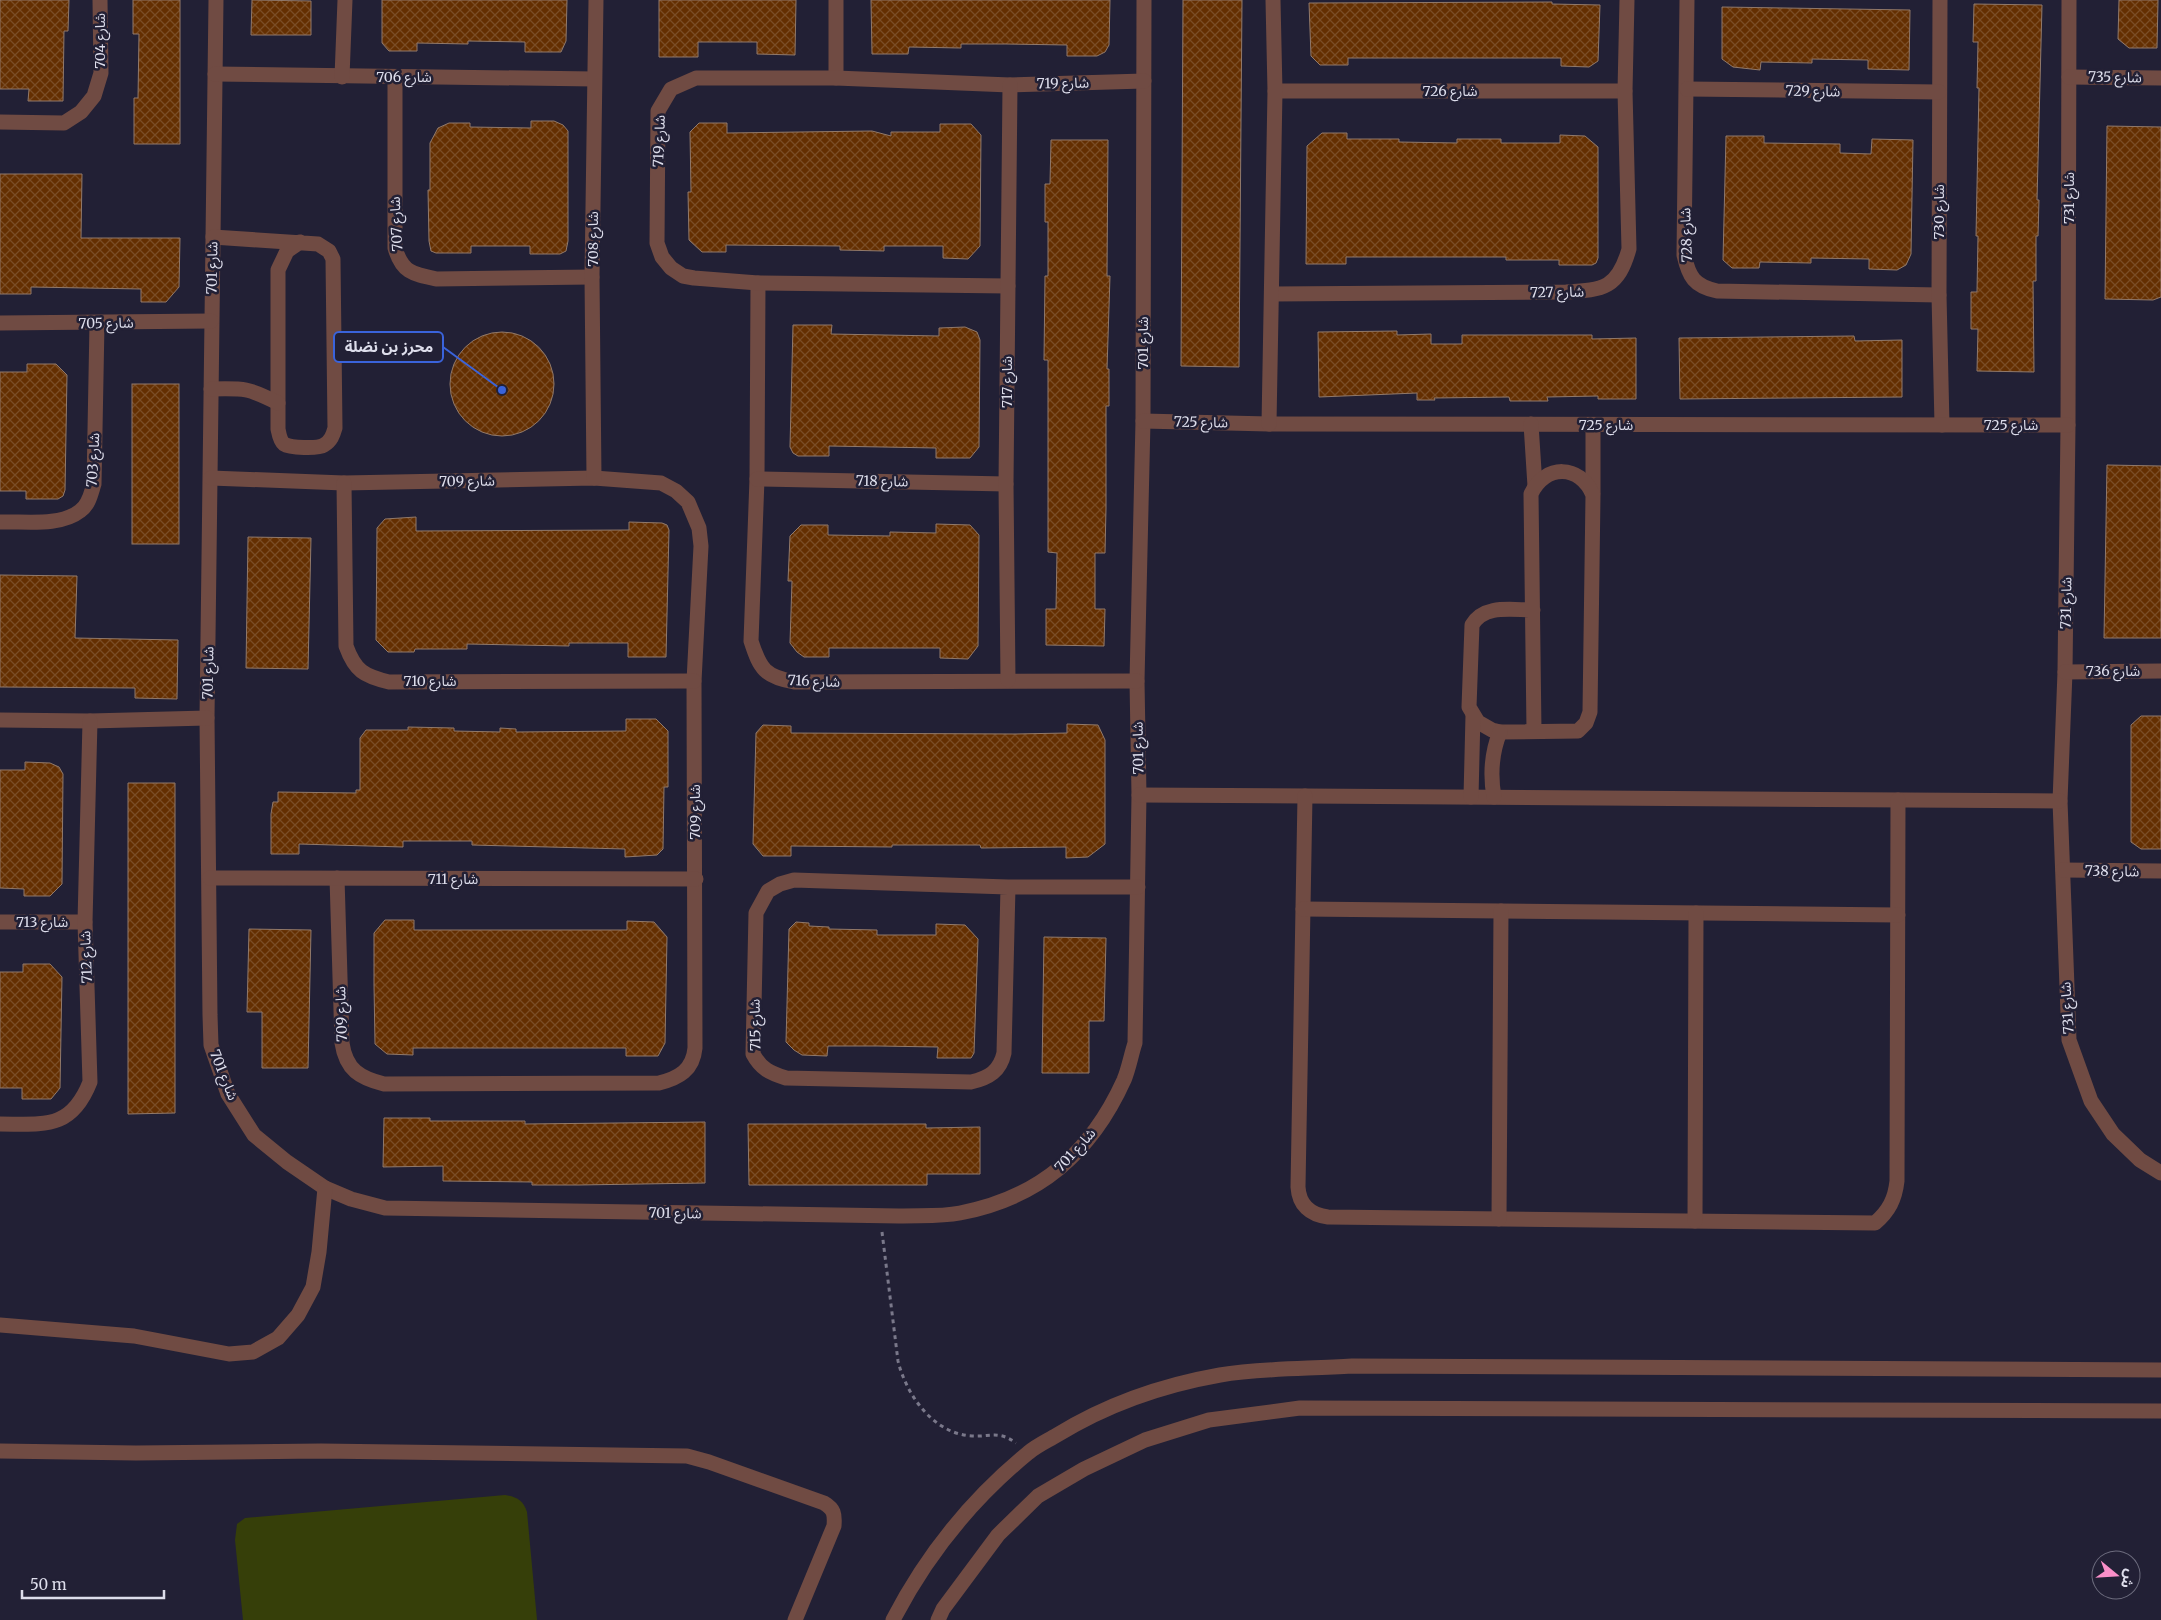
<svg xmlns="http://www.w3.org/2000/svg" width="2161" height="1620" font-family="Merriweather,'Noto Sans Arabic',serif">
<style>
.garden{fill:#363f09}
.building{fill:url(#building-cross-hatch);stroke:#91796a}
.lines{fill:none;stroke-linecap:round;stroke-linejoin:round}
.path{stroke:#7a788a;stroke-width:3;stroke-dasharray:4 4;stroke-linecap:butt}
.minor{stroke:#704b43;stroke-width:15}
.labels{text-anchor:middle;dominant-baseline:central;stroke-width:5;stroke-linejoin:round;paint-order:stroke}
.street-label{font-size:14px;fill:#ddddeb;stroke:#222035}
.leader{fill:none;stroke:#3a63db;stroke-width:2}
.callout-dot{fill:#3a63db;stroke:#222035;stroke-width:2}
.callout{fill:#222035;stroke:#3a63db;stroke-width:2}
.callout-label{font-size:15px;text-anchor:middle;font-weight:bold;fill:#ddddeb}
</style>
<defs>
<pattern id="building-cross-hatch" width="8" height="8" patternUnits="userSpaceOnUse" patternTransform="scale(1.25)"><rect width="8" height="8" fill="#642f01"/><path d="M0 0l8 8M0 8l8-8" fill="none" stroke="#7a4d26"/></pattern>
</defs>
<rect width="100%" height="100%" fill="#222035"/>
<path class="garden" d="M505,1495c12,2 18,5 22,17l10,108h-294l-8,-80 2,-16 8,-6z"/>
<g class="building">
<path d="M0,0h69l-1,31h-4l-1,70h-35l1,-12h-29z"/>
<path d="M133,0h47v144h-46v-46h4l1,-64h-6z"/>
<path d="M252,0l59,1v34h-60z"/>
<path d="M382,0h185l-1,41 -5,11h-36v-10l-57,-1v3l-51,-1v8h-28l-7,-8z"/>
<path d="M659,0h137l-1,55 -38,-1v-12h-59v15h-39z"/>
<path d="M871,0h239l-1,45 -4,7 -8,4h-30v-11l-61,-1h-45v4l-52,-1 -1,7h-36z"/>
<path d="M1183,0h59l-3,367 -58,-1z"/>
<path d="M2119,0h39l-1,48h-28l-11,-9z"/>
<path d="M1552,2v2l48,1 -2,56 -9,6 -28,-1v-8h-213v7h-28l-9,-9 -2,-53z"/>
<path d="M1974,4l68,1 -5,195h2l-1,36h-2v45h-3l1,91 -57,-1 1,-42h-7v-37h6l1,-56h-2l3,-148h-2l1,-46h-5z"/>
<path d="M1722,7l188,3 -1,60 -41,-1v-9l-56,-1v4l-51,-1 -1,8 -27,-3 -11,-8z"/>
<path d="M531,121h23l9,4 5,6v110l-2,10 -6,3h-30v-8h-59v7h-35l-5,-2 -2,-10 -1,-51h2v-47l8,-15 11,-5h21v4l61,1z"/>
<path d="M699,123h28v10l145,-2 19,5v-4h49v-8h31l10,11 -1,111 -12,13 -25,-1v-12h-59v5l-44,-1v-4l-114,-1v7h-24l-13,-12 -1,-48h3l-1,-60z"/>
<path d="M2107,126l54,1v170l-8,3 -48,-1z"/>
<path d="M1322,133h25v6h52v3l58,1v-4h44v4h59v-8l25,1 13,11v111l-2,5 -4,2h-33v-5h-53v-3h-160v7h-40l1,-118z"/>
<path d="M1726,136h38v7l76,1v9l31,1 1,-15 41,1 -2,114 -5,11 -9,5 -28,-1v-10l-58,-1v5l-51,-1 -1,6h-27l-9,-8z"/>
<path d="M1051,140h57l-1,136h3l-3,93h2v37h-3v102l-1,45h-10v56h10l-1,37 -58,-1v-36h10l1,-56 -9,-1v-192h-4l1,-84h3v-54h-3v-38h5z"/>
<path d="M0,174h82l-1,64h99l-1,49 -13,15h-25v-13l-110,-2v7h-31z"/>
<path d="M793,325h39l-1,9 108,2v-8l26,-1 12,5 3,8 -1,107 -9,11h-34v-10l-107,-2v10h-31l-5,-3 -3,-6z"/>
<path d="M1397,331v4l34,-1v10h31v-9h130v4l44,-1v61h-38v-3l-51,1 1,4h-38l-1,-4 -75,1 1,2h-18v-7l-98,4 -1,-65z"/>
<circle cx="502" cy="384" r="52"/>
<path d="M1854,336l1,5 47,-1v57l-222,2 -1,-61z"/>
<path d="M27,364h29l11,11 -2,115 -2,6 -5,3h-32v-8h-26v-119h27z"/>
<rect x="132" y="384" width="47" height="160"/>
<path d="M2107,465l54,1v172h-57z"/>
<path d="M416,517v14l213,-1v-8l33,1 5,2 2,5 -3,127h-38v-14h-59v3l-102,-2v5h-52l-1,3h-26l-12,-12 1,-112 8,-9z"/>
<path d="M936,524l34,1 9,10 -1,111 -10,13 -28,-1v-10h-111v9h-25l-7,-5 -7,-9 2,-62h-4l2,-45 11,-11h27v10l62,1v-4l46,1z"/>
<path d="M248,537l63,1 -3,131 -62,-1z"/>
<path d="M0,575l77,1 -2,62 103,2 -1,59 -42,-1v-10l-135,-1z"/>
<path d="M2141,716h20v133h-20l-10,-7v-117z"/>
<path d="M626,719h30l12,12v56h-4l-1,62 -6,6 -32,2v-8l-153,-4v-4h-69v6l-104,-3v10h-28v-40l2,-12h5v-10l78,1v-3h4v-52l6,-8h42v-3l46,1v3l46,1v-4l16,1v3l110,-1z"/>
<path d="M1067,724l31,1 7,15v104l-17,13 -22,1v-11l-85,1 -1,-3h-88v2l-101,-1v10h-28l-10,-12 3,-111 7,-8 28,1v7l224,1 52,-1z"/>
<path d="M25,762l25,1 9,4 4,7 -1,110 -12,12h-26v-7l-24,-1v-118h25z"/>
<path d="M128,783h47v330l-47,1z"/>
<path d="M385,920h29v10h213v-9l27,1 13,15 -2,106 -7,13h-32v-8h-213v7l-26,-1 -12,-10 -1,-59v-52z"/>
<path d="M796,922l13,1v3l20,1v2l48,1v5h59v-11l29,1 13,14 -4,114 -3,5h-34l1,-11 -60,-1h-50l-1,10 -25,-1 -8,-5 -8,-8 3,-113z"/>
<path d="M249,929l62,1 -3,138h-46v-56h-15z"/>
<path d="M1044,937l62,1 -2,83h-15v52h-47z"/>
<path d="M23,964h27l12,13 -2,111 -9,11h-29v-11h-22v-116h23z"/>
<path d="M384,1118h46v3h95v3l180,-2v61l-126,2h-47v-3l-89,-1v-15l-60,1z"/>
<path d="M748,1124h178v4l54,-1v47h-53v11h-178z"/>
</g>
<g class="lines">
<path class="path" d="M882,1232l16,129c8,33 35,73 74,75 19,1 26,-6 44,7"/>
<g class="minor">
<path d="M216,0l-9,718 3,297 1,30 17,49 26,41 33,27 38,26 26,11 34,9 514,8c20,-1 41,1 61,-3 79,-15 131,-60 164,-133 5,-12 7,-25 11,-37l4,-248 -2,-114 6,-260 1,-421"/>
<path d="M1687,0l-3,255c5,22 10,31 33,36l222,4"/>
<path d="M1940,0l-1,295 3,130"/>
<path d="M2069,0l-1,425 -3,247 -5,129 9,239 22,61 22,33 27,26 21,13"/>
<path d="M215,74l379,5"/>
<path d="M342,77l3,-77"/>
<path d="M395,77v171c7,24 17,26 41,31l156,-2"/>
<path d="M2069,77l92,1"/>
<path d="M836,78v-78"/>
<path d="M1687,89l252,3"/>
<path d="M1275,91h350"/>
<path d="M0,122l64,1 17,-11 13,-16 7,-23 -1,-73"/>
<path d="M213,237l105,7 11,7 4,8 2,169c-2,7 -4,13 -11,17 -6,4 -34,3 -40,-1 -4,-3 -5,-10 -6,-15v-159l9,-19 13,-9"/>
<path d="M758,283l-1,196 -6,162c9,28 14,36 44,41l342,-1"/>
<path d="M1008,286l-250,-3 -64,-5 -11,-2 -12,-8 -9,-11 -5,-14 1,-132 13,-22 25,-11h140l174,7 134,-4"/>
<path d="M1273,294l293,-2c38,-2 52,-4 63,-43l-4,-158 2,-91"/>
<path d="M0,323l211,-2"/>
<path d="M211,389c34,-1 37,-1 67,14"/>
<path d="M1143,421l126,3 799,1"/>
<path d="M1269,424l6,-333 -2,-91"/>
<path d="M1531,424l4,62"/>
<path d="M211,478l133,5 250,-5 67,5 15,8 12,11 11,26 2,18 -7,135 1,367c-2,22 -16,30 -36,35l-275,1c-24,-6 -38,-14 -42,-41l-5,-165"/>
<path d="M594,478l-2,-201 4,-277"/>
<path d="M757,479l249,5"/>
<path d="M344,483l2,163c9,25 18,30 43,36l305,-1"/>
<path d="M1593,493v-68"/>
<path d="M0,522c24,-1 60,5 80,-11 9,-6 11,-18 14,-27l3,-161"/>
<path d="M1533,610c-21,0 -49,-6 -61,15l-3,82 9,15 14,8 8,2 78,-1 8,-8 4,-11 3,-217c-13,-31 -48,-31 -62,-1l3,237"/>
<path d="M2065,672l96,-1"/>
<path d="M1008,680l-2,-196 4,-399"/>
<path d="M0,720l90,1 117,-3"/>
<path d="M1139,795l921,6"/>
<path d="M1305,796l-7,391c1,18 12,28 30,30l547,6c14,-12 20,-24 22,-42l1,-381"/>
<path d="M1471,797l2,-82"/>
<path d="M1494,797c-4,-23 -3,-43 6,-65"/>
<path d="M2063,870l98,1"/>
<path d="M210,878l486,1"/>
<path d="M1008,887l-4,166c-4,18 -15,25 -33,29l-185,-4c-16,-5 -25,-9 -33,-24l3,-141 12,-22 12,-7 14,-4 214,7h130"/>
<path d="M1303,909l595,6"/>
<path d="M0,922h85"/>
<path d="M0,1124c44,0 71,6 90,-42l-5,-160 5,-201"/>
<path d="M1499,1219l2,-308"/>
<path d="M1695,1221l1,-308"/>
<path d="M0,1325l134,11 95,18 24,-2 25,-14 20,-23 15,-28 6,-35 6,-64"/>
<path d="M0,1451l136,2 185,-2 366,5 22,6 115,41c10,6 11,11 10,23l-39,94"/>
<path d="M893,1620c33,-64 79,-121 135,-167 8,-7 19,-12 29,-18 49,-30 106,-50 163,-60 43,-7 88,-6 132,-9l809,4"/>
<path d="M938,1620l5,-11 55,-74 40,-39 46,-27 61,-29 64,-20 91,-12 861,3"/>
</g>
</g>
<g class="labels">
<g class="street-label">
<text transform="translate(100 41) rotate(-90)">شارع 704</text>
<text x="404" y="77">شارع 706</text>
<text transform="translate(2115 77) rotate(1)">شارع 735</text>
<text transform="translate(1063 83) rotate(-1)">شارع 719</text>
<text x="1450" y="91">شارع 726</text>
<text transform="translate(1813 91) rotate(1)">شارع 729</text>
<text transform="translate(659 141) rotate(-88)">شارع 719</text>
<text transform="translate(2069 198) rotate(-90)">شارع 731</text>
<text transform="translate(1939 212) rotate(-90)">شارع 730</text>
<text transform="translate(396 224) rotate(-93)">شارع 707</text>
<text transform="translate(1686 235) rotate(-92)">شارع 728</text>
<text transform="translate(593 239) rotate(-90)">شارع 708</text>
<text transform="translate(212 268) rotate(-89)">شارع 701</text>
<text transform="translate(1557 292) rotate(-1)">شارع 727</text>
<text transform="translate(106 323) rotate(-1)">شارع 705</text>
<text transform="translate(1143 343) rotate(-90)">شارع 701</text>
<text transform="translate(1007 382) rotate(-90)">شارع 717</text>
<text transform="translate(1201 422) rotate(1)">شارع 725</text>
<text x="1606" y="425">شارع 725</text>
<text x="2011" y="425">شارع 725</text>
<text transform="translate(93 460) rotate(-87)">شارع 703</text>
<text transform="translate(467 481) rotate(-1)">شارع 709</text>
<text transform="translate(882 481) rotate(1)">شارع 718</text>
<text transform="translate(2066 603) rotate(-89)">شارع 731</text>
<text x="2113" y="671">شارع 736</text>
<text transform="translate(208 673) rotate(-89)">شارع 701</text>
<text x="430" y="681">شارع 710</text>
<text transform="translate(814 681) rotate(2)">شارع 716</text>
<text transform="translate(1138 748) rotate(-91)">شارع 701</text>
<text transform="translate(695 812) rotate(-90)">شارع 709</text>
<text transform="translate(2112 871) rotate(1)">شارع 738</text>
<text x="453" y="879">شارع 711</text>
<text x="42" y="922">شارع 713</text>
<text transform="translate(86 957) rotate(-92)">شارع 712</text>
<text transform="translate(2067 1008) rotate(-94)">شارع 731</text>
<text transform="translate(341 1014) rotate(-92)">شارع 709</text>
<text transform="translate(755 1025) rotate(-91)">شارع 715</text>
<text transform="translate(224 1075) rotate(68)">شارع 701</text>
<text transform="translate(1075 1150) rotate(-48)">شارع 701</text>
<text transform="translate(675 1213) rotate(1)">شارع 701</text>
</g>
</g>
<path class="leader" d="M502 390L443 347"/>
<circle class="callout-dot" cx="502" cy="390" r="5"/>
<rect class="callout" x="334" y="332" width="109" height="30" rx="5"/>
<g class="callout-label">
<text x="389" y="352">محرز بن نضلة</text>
</g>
<g transform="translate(2116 1575) rotate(108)"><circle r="24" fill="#222035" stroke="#6d6c7e"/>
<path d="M0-4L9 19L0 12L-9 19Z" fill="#fa8fc8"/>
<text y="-8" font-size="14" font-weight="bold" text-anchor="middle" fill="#ddddeb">ش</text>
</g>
<path d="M22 1590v8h142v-8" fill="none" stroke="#ddddeb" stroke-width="2.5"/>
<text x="30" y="1590" font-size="15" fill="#ddddeb" stroke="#222035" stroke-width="4" paint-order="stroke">50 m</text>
</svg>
